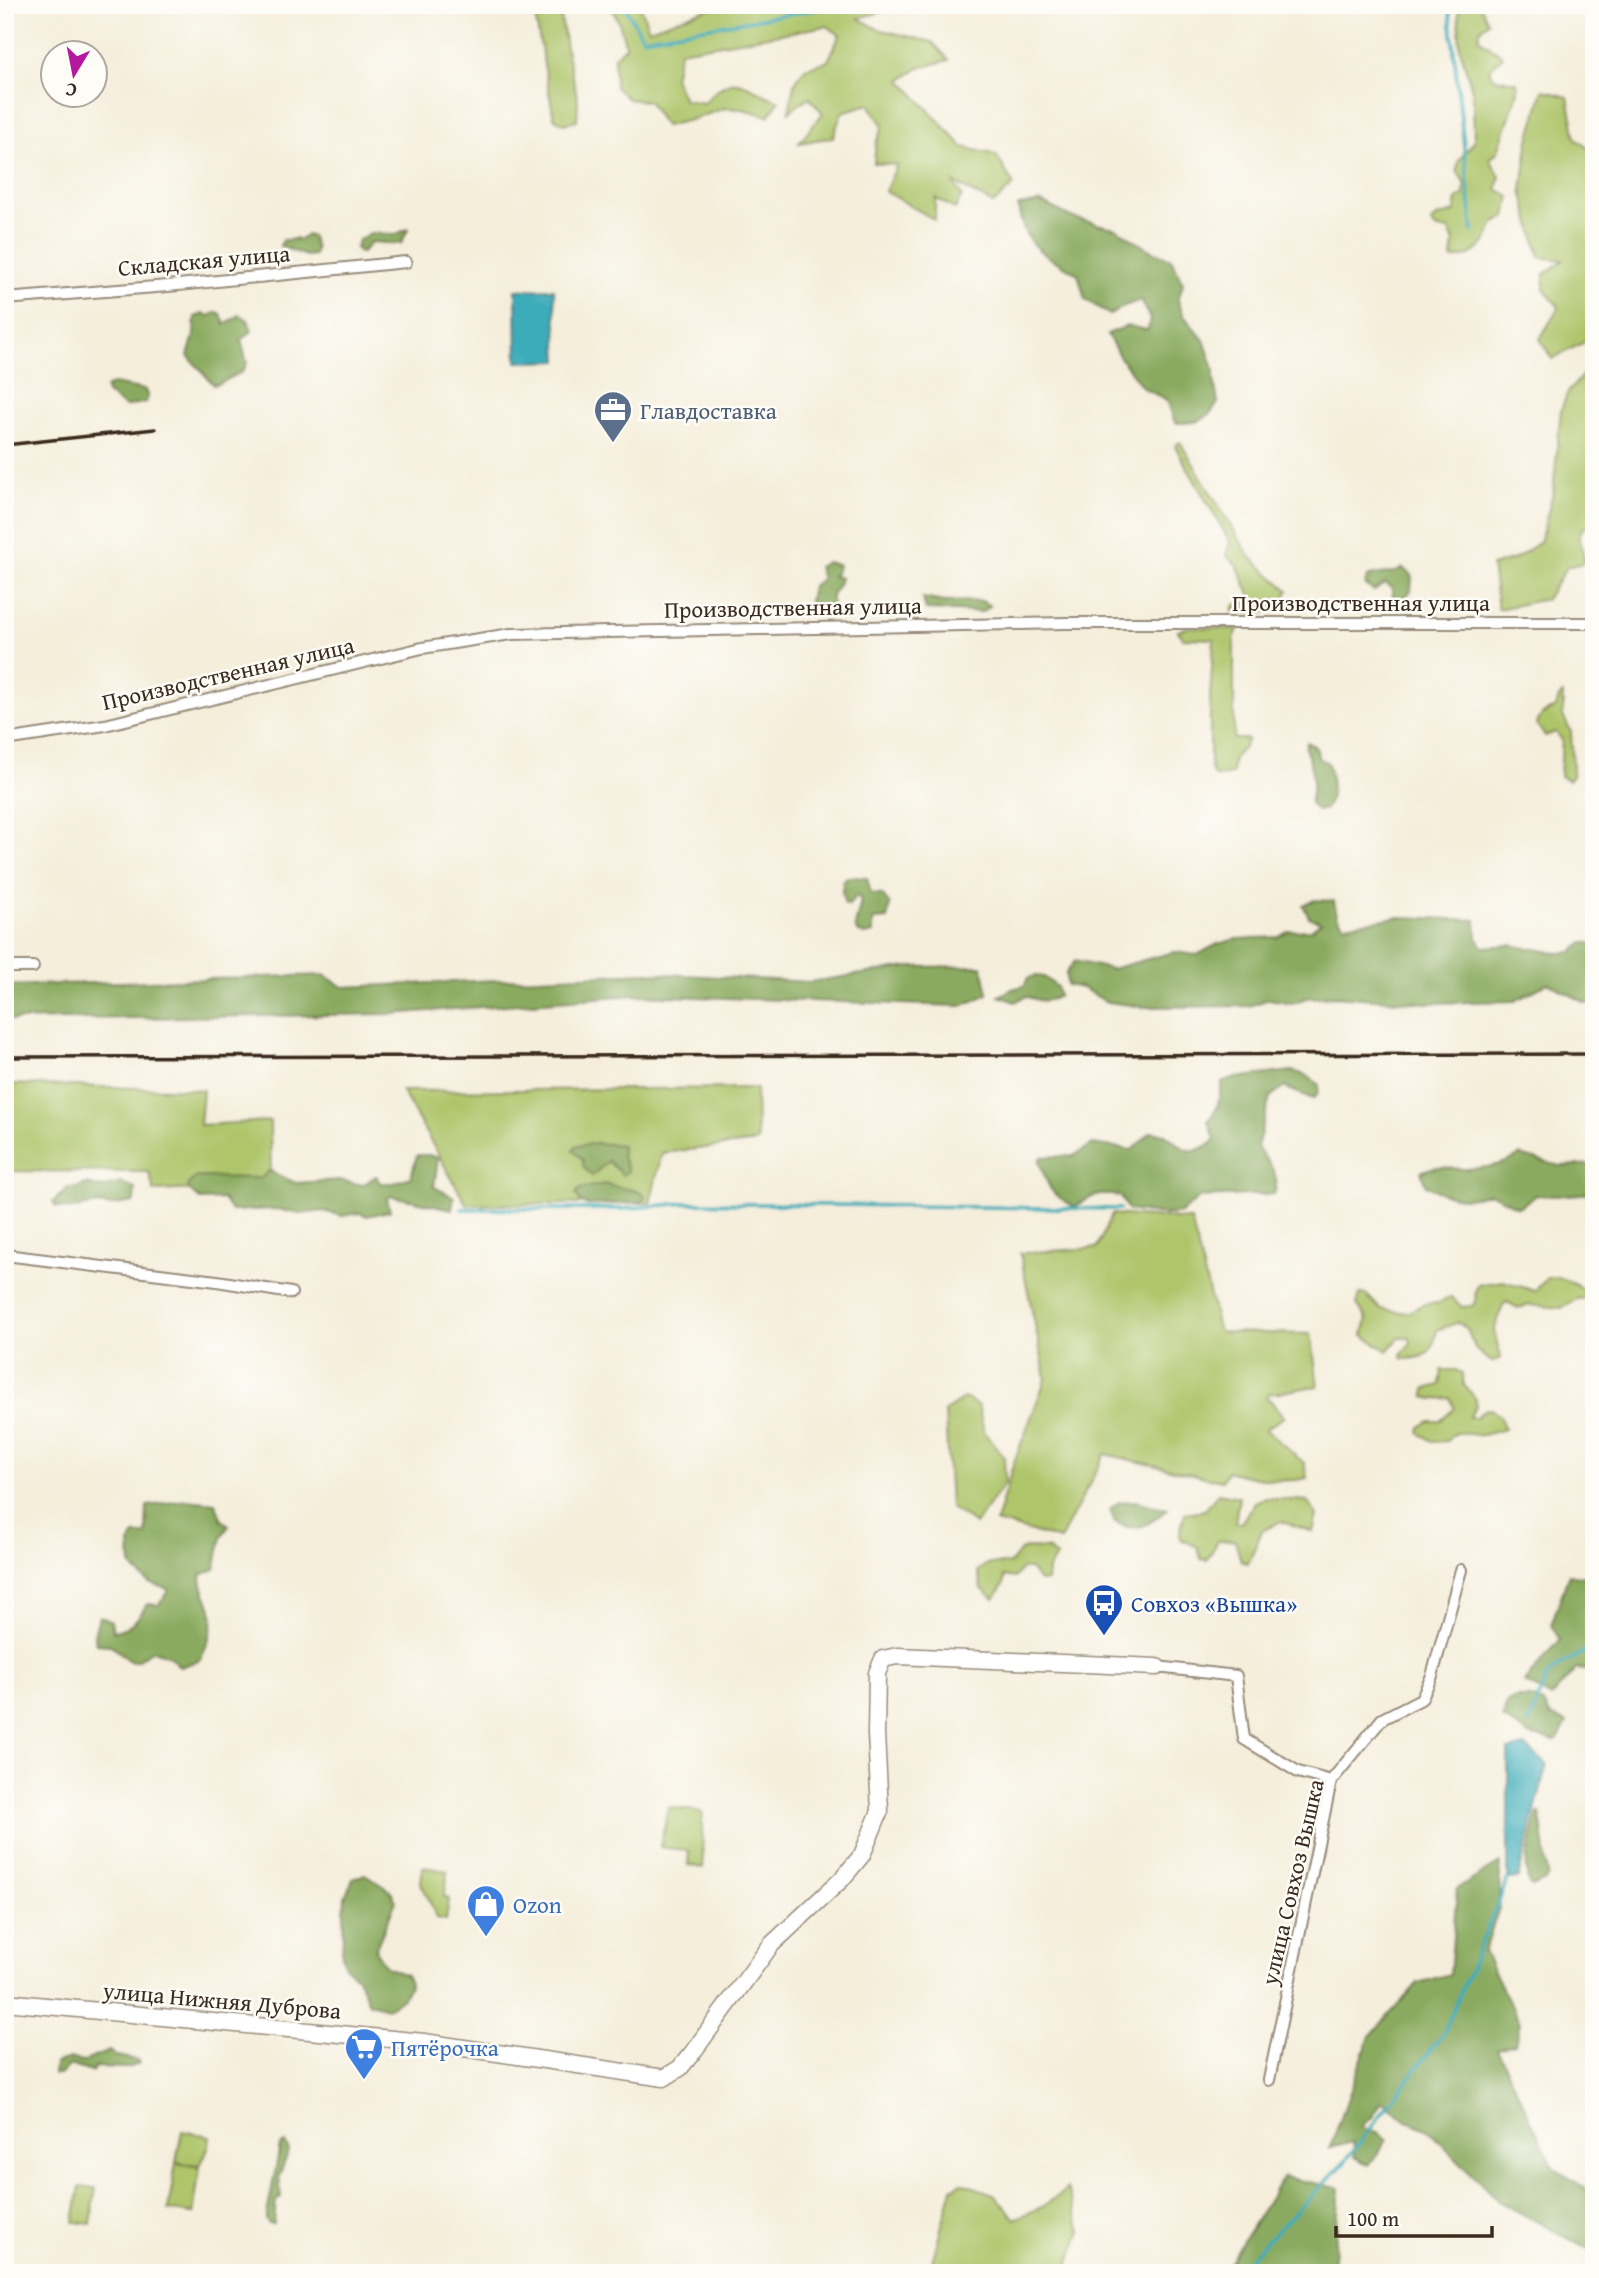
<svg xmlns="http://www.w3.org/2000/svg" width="1599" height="2278" font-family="'Gentium Book Plus',serif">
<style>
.green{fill:#aec56a;stroke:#747844;stroke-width:2}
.forest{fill:#8aaa5e;stroke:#626a3e;stroke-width:2}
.water{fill:#3dacba;stroke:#3c6b6c;stroke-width:2}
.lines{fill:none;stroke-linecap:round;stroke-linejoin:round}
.stream{stroke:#3dacba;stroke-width:3.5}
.street-casing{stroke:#988c7c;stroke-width:14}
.secondary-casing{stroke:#988c7c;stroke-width:19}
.street{stroke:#fff;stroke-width:10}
.secondary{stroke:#fff;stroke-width:16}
.rail{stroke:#3b2a1e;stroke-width:3.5}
.labels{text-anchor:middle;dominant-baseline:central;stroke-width:5;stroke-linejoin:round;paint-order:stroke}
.street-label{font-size:23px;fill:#3b2a1e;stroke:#fdfcf7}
.service-label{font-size:23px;fill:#4e5e75;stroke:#fdfcf7;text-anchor:start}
.transit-label{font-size:23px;fill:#164399;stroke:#fdfcf7;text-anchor:start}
.shop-label{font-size:23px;fill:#366cbe;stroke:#fdfcf7;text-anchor:start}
</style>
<rect width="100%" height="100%" fill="#fdfcf7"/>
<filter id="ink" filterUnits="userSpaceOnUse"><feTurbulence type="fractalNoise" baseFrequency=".0143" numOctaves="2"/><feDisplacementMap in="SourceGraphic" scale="14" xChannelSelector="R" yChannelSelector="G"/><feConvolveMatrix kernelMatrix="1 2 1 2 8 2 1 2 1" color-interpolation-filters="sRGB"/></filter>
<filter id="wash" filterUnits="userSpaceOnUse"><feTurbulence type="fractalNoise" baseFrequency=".00686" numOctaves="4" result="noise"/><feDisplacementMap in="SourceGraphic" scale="28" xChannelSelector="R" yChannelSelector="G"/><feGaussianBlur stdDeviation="1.57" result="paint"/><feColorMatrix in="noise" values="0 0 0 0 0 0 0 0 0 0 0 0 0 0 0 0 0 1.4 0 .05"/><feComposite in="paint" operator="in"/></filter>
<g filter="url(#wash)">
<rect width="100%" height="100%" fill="#f5eedb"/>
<g class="green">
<path d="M533,5h26l8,49 11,46 -1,20 -13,4 -10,-6z"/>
<path d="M610,5h30l9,24 70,-24h190l-51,13 20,11 54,13 17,18 -30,8 -18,12 62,67 33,8 18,30 -21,19 -40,-22 9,14 -7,13 -20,-11v22l-50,-29 12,-26 -23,-2 2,-20 7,-17 -14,-22 -27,8 -9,25 -34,6 24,-30 -14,-16 -20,15 5,-28 11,-16 23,-7 12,-26 -13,-9 -147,25 -6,26 10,23 20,3c32,-36 38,-16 75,-2l-11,15 -25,-7 -18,-1 -31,11 -29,7 -17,-25 -20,-2 -13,-12 -1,-31 12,-9 -7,-25z"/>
<path d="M1458,5h22l8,17 -8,8 -1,9 24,17 -14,14 4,8 24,4 1,9 -20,60 -8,8 10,17 -3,13 13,8 -4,20 -13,7c-5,21 -19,34 -41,35l2,-17 -5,-12 -12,-1 -6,-6 6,-6 18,-5 2,-13 7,-4v-12l-7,-13 2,-10 15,-18 -1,-48 -13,-46z"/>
<path d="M1543,90l25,7 8,42 13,10 5,9v140l-3,3 3,36 -42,22 -12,-20 19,-32 -15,-18v-15l20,-14 -24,-3 -18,-66 6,-47z"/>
<path d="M1594,362v165l-10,-1 -5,10 6,26 -18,5 -21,32 -48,10 -6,-43 25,-8 23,-16 13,-49 8,-83 7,-18z"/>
<path d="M1180,442l70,115 38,33 -7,20 -36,3 -13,-2 3,-6 18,-4 -16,-36 -11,-10 4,-13 -55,-96z"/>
<path d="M1187,627l51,2 -4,10v100h14l-5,10 -9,8 -2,17 -17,3 -5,-10v-71l4,-57 -31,-1 -5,-7z"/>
<path d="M1563,694v22l8,16 2,37 -1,7 -4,4 -8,-4 2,-36 -6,-8 -11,4 -8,-11c3,-12 8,-13 19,-17l3,-11z"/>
<path d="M5,1084l198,6 -3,35 70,-4 1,65 -117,5 -5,-19 -144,-1z"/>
<path d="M756,1088l1,54 -95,11 -12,50 -183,2 -65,-114z"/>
<path d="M1112,1214l79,6 28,112 92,2 7,52 -50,8 -2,3 4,3 14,17 -19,12 39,34 3,15c-24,6 -56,0 -80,-7l-5,10 -117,-27 -45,86 -64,-18 17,-57 33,-87 -26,-125 77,-5z"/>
<path d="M1557,1277l17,6 20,14 -18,2 -14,9 -32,-3 -12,3 -11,-6 -4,3 -9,26 7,27 -9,4 -16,-12 -9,-21 -8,-7 -22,8c-6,25 -8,28 -34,29l-1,-6 9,-9 -1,-6h-11l-11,13 -25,-16 4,-16 -10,-15 3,-10 7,1 13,14 28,4 15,-9 16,-1 12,-6 11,10 10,-1 4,-4 -1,-10 3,-7 25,-4 32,10 12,-13z"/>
<path d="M1442,1370h14l6,4 2,11 12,14v7l-7,11h7l8,-7 7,-1 9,8 4,12c-7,2 -16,6 -24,6 -14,0 -23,-8 -33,6l-13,1 -15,-9 1,-6 9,-6h11l15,-13 -5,-10 -17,1 -8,-2v-8l15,-4z"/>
<path d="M965,1398l13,8 6,26 20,25 1,26 -30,41 -25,-17 -5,-96z"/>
<path d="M1218,1493l21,4 -4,26h6l14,-21 9,-4 43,3 10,14 -4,17 -32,-11 -19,10 -14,32 -7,-2 -6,-21 -17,1 -11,19 -6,-1 -3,-12 -17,-8 -1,-7 5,-19 20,-3z"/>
<path d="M1026,1548l22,1 8,8 -8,12 -1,12 -7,1 -10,-13h-9l-6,9 -11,-2v8l-10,15 -13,-11 -3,-17 9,-7h23l10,-13z"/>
<path d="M669,1807l33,5 1,56 -15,-3 1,-14 -29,-4z"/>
<path d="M423,1867l25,4 -4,26 5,2 -3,21 -9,-2 -16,-35z"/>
<path d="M182,2131l28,5 -1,10 -9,20 -24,-4z"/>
<path d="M176,2163l24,4 -7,47 -25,-4z"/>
<path d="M962,2183l32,11 21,25 29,-13 23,-17 14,41 -15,43h-137l23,-85z"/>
<path d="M80,2186l16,2 -5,36 -17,-2z"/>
</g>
<g class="forest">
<path d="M1041,202l32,16 44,11 31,20 23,10 12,24 -5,18 6,15 20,24 10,29v11l4,23c-13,20 -20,20 -43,20l-8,-23 -24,-12 -24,-32 -12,-22 20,-8 21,4 2,-11 -9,-19 -17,6 -14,9 -25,-16 -7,-25c-34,-20 -54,-25 -60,-68z"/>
<path d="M408,229l-7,15 -30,-2 -9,11 -4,-1 -2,-4 2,-7 12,-8 24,2z"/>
<path d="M307,235l5,2 4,12 -2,6 -8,1 -26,-10 3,-6 17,-1z"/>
<path d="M217,312l4,2 4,10 15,-9 8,5 4,11 -11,9 6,23 -5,9c-11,4 -17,11 -28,13l-26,-29 6,-21 1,-18 8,-3 6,2z"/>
<path d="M113,384l32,6 3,7 -2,5 -21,5 -18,-14 -1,-5z"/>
<path d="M827,562l11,3 -2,8 -4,3 9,2 -9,18v15l-7,1 -12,-4 -4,-8 3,-14 10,-7 -4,-12z"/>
<path d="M1403,568l9,8 -1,15 -13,13 -5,-6 -1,-10 -6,-5 -12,8 -9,-6 2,-8c13,-6 27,-1 36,-9z"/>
<path d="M923,598l21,4 38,-1 8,5 -9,6 -55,-2z"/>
<path d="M1307,742c9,4 11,7 11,16l10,5c4,17 7,31 -3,46l-8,2 -7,-8c5,-22 3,-34 -5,-55z"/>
<path d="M849,877l18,1 4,16 11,1 8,10 -3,14 -14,1v13l-8,2 -8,-3 -2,-6 6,-25 -4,-6 -8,10 -4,-1 -3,-10 1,-13z"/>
<path d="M1315,900l19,1 3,15 7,9 55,-8 77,3 1,18 6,9 28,-2 47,8 13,-1 14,-10 9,2v59h-8l-38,-20 -33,18 -87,2 -94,-7 -27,2 -15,5 -23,-4 -20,7 -104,1 -38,-5 -25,-14 -15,-3 -1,-12 9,-12 36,8 63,-17 23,3 21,-11 18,-5 42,-2 12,-6 21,-1 10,-8 -12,-5 -6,-12z"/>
<path d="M982,966l6,28 -26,12 -327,-11 -245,19 -385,6v-34l319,-11 19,12 305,-14 161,9 100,-15z"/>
<path d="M1036,976l8,1 13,10 2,9c-12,7 -20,5 -33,0l-11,6 -16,-6 13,-7 12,-3 4,-8z"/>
<path d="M1291,1071l15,4 13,10 -1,9 -5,5 -29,-12 -14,10 -13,50c11,16 25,28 17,47l-74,3 -19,16 -16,2 -37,-5 -8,-14c-22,-3 -27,-2 -45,11 -28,-15 -25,-18 -36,-46l2,-4 32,-1 20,-12 39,6 19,-18 14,2 20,15 10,2 18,-8 2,-4 -7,-18 9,-13 5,-25 7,-4z"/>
<path d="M596,1143l26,2v12l6,14 -6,4 -14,-14 -16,15 -9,-10v-6l-10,-10 3,-4z"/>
<path d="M417,1155h12l9,3 -4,29 20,10 -2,12 -61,-13 -4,3 3,12 -23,5 -7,-3 -18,3 -19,-5 -23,3 -23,-5 -46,2 -8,-12 -23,1 -12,-11 1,-6 8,-6 64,1 8,-7 27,12 43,-3 24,5 13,-9 4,7h13l18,-6z"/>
<path d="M1520,1155l40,11 34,-2v29l-40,3 -17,-1 -19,12 -28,-14c-27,9 -40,6 -64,-8l-5,-13c17,-9 27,-3 44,-3 22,-1 37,-3 55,-14z"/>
<path d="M121,1183l14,5 -1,14 -24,4 -12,-2 -28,5 -14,-2 -3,-5 15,-14h8l10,-4 16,4z"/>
<path d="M605,1184c14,6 31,3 40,12l-1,4 -8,3 -48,2 -7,-2 -5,-9 3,-5z"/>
<path d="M186,1500l29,3 7,17 7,5 -7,12 -7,32 -14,6c0,16 7,22 11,37 3,16 -5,34 -12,48l-20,7 -10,-11 -17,-6 -16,11h-7l-19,-16 -15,-1 -2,-9 5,-19 12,5 2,10c19,-3 25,-12 34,-27l11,1 10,-13v-3l-19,-6 -18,-17 -1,-24 5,-7h11l1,-29z"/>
<path d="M1135,1501l32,8c-17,16 -30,25 -52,13l-5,-13 9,-7z"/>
<path d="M1569,1574l25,5v92l-18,-2 -25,28 -27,-15 36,-42 -9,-15z"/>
<path d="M1516,1698h14l14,5 6,13 17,7 -9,16 -4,2 -24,-6 -27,-17 4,-16z"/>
<path d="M1538,1813h2l8,62 -3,6 -13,6c-13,-14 1,-56 6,-74z"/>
<path d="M1500,1863l-1,45 -15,44 36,71 -5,21 -18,5 57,119 40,26v58l-96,-51 -69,-71 -22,-9 -25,-20 -9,15 -13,11 17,5 10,8 -18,25 -14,-8 -2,-15 -23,6 40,-112 48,-53 32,-9 7,-85z"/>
<path d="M365,1874l26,17 5,10 -21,49 11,17 20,8 4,8 -7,15 -16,10 -18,-5 -12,-26 -12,-10 -3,-12 3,-59 8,-17z"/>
<path d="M109,2051l7,5 21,4 2,3 -10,5 -33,-1 -5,5 -21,-7 -10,10h-6l1,-12 16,-4 14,2z"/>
<path d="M285,2143l4,8 -10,25 2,21 -5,4 -2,23h-5l-3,-4 14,-74z"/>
<path d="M1283,2177l57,11 -7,81 3,4h-113z"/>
</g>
<g class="water">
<path d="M554,289l4,72 -41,1 -1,-72z"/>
<path d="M1525,1746l22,18 -29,114 -10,1v-129z"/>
</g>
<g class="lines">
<g class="stream">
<path d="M624,5l19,33 201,-33"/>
<path d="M1449,5l24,227"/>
<path d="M462,1209h161l62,-6 435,6"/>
<path d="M1529,1723l17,-45 6,-7 42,-26"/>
<path d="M1235,2273l110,-111 99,-130 64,-153"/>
</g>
</g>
</g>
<g filter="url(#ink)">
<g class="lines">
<defs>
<g id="street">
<path d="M5,299l163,-13 238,-24"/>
<path d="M5,740l100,-15 317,-77 89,-14 554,-11h529"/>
<path d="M5,967h28"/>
<path d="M5,1255l212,26 74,12"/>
<path d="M1157,1667l79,9 8,63 54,33 33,9"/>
<path d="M1269,2080l62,-299 51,-62 39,-20 11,-23 29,-106"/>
</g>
<path id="secondary" d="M5,2002l419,40 240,36 16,-10 13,-16 78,-107 71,-66 20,-24 18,-44 -4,-77 1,-61 6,-14 14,-3 260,11"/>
</defs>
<use href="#street" class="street-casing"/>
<use href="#secondary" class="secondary-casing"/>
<use href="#street" class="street"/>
<use href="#secondary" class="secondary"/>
<g class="rail">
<path d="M5,445l150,-16"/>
<path d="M5,1057l1589,-3"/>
</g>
</g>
</g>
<defs>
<symbol id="office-pin" viewBox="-11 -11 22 30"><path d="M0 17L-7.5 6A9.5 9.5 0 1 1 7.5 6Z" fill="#5c6f8a" stroke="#fdfcf7"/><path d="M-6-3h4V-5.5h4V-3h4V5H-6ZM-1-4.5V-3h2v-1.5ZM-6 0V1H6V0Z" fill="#fff"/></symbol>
<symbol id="bus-pin" viewBox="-11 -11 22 30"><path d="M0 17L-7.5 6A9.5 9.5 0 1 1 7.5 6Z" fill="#1a4fb4" stroke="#fdfcf7"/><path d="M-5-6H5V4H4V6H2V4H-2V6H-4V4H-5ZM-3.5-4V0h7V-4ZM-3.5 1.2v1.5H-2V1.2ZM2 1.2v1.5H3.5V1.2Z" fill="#fff"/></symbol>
<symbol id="shop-pin" viewBox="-11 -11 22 30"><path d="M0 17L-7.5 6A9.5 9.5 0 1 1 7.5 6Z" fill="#3f7fe0" stroke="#fdfcf7"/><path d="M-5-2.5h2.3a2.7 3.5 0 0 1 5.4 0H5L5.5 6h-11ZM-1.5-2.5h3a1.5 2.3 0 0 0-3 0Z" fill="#fff"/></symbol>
<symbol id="supermarket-pin" viewBox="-11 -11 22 30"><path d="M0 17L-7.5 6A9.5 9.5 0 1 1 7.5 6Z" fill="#3f7fe0" stroke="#fdfcf7"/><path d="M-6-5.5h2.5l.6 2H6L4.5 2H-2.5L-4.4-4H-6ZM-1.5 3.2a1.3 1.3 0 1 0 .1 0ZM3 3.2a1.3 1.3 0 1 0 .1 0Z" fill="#fff"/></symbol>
</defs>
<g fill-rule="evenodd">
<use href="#office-pin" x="591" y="388" width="44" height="60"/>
<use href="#bus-pin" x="1082" y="1581" width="44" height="60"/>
<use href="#shop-pin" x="464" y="1882" width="44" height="60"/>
<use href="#supermarket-pin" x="342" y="2025" width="44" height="60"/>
</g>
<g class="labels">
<g class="street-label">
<text transform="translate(204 260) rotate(-5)">Складская улица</text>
<text x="1361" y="602">Производственная улица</text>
<text transform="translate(793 607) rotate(-1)">Производственная улица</text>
<text transform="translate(228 673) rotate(-13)">Производственная улица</text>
<text transform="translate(1292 1882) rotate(-77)">улица Совхоз Вышка</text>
<text transform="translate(222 2000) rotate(5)">улица Нижняя Дуброва</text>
</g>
<g class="service-label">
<text x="640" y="410">Главдоставка</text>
</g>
<g class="transit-label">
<text x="1131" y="1603">Совхоз «Вышка»</text>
</g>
<g class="shop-label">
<text x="513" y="1904">Ozon</text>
<text x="391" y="2047">Пятёрочка</text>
</g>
</g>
<rect width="1599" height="2278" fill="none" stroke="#fdfcf7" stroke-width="28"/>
<g transform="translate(74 74) rotate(190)"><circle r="33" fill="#fdfcf7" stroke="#afa8a0" stroke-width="2"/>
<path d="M0-5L12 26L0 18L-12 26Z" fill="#b5179e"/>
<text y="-10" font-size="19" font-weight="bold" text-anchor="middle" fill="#3b2a1e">С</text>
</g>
<path d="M1336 2226v10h156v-10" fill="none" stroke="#3b2a1e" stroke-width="3.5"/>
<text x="1347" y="2226" font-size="21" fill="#3b2a1e" stroke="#fdfcf7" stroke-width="5" paint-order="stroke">100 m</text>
</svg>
